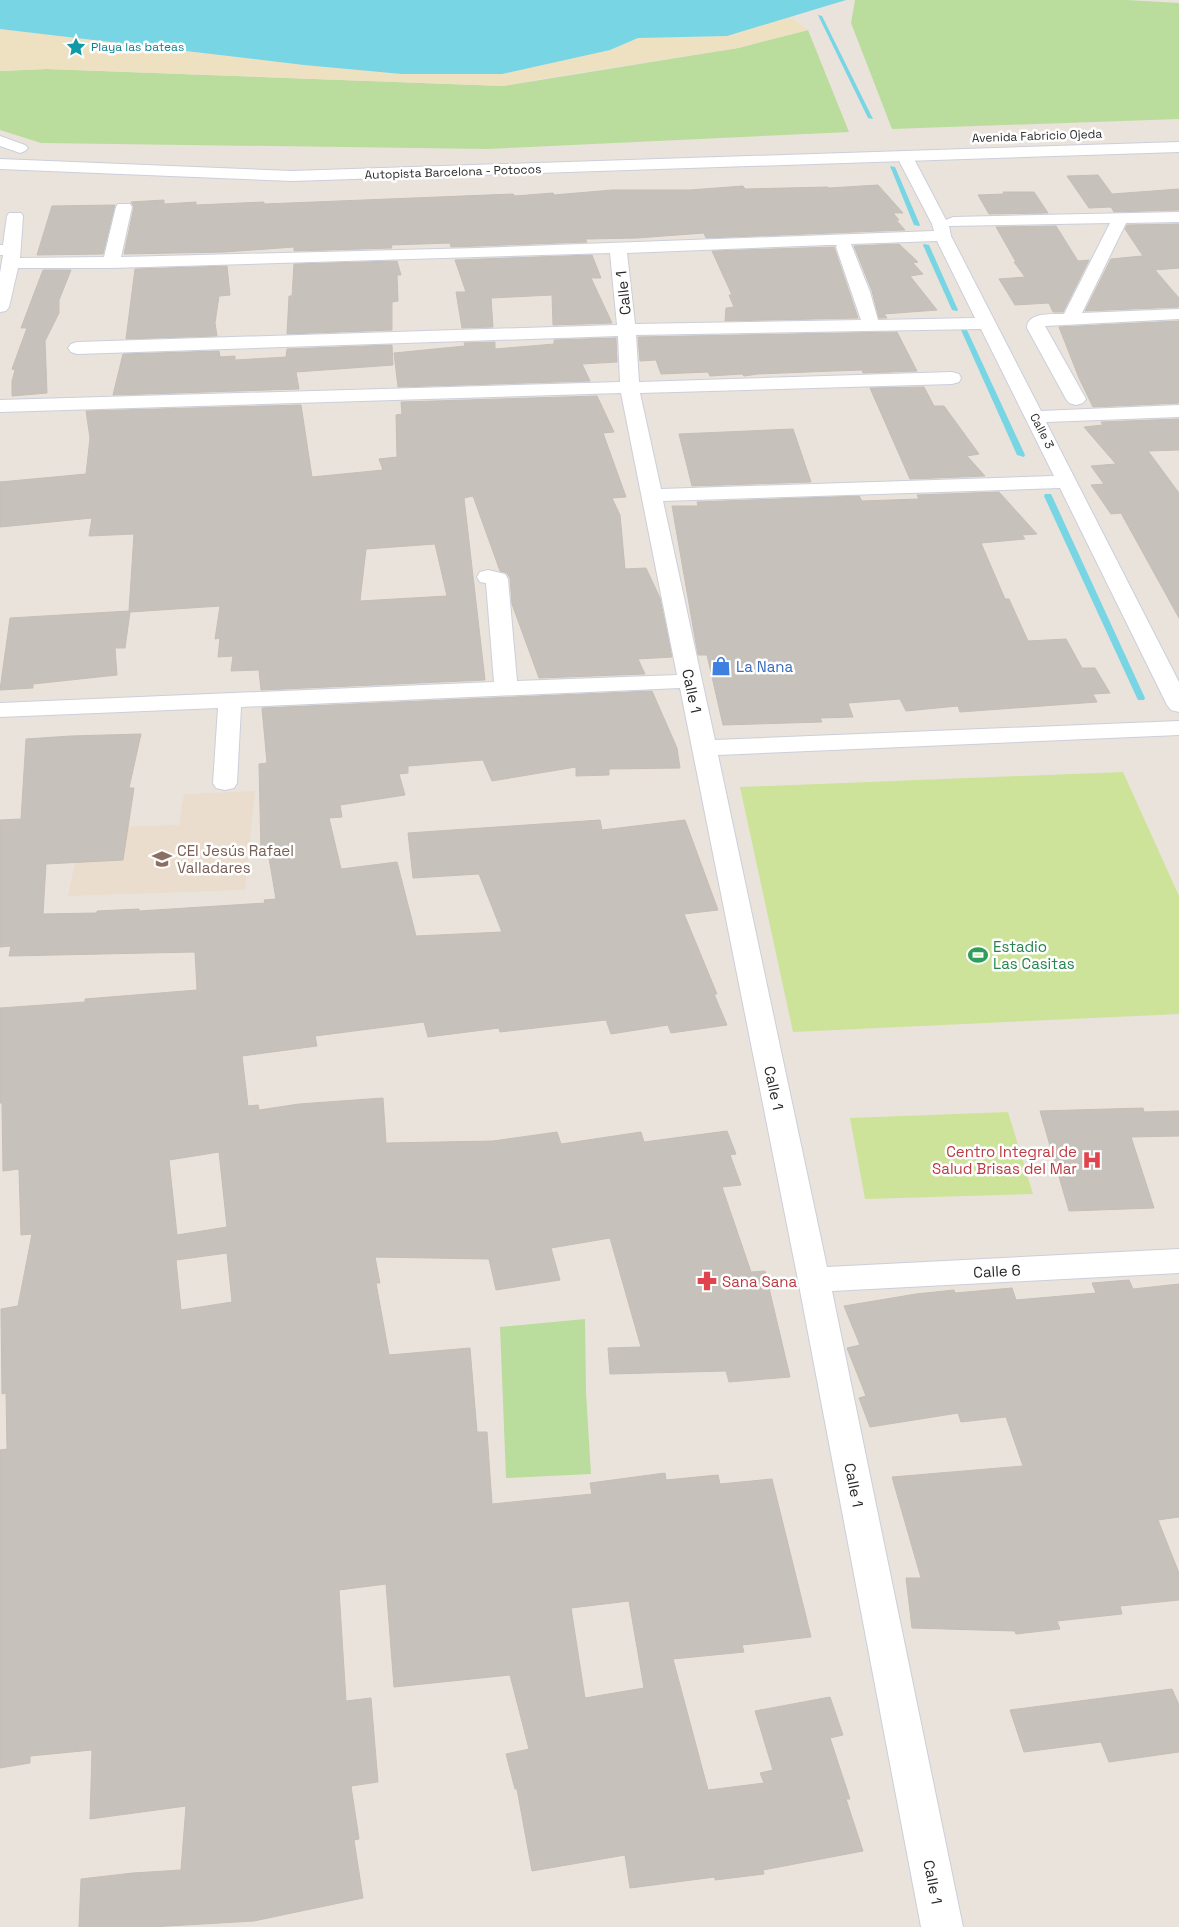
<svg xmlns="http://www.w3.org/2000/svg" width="1179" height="1927" font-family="'Space Grotesk',sans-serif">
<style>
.education{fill:#ebddcd}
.green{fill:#badd9d}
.sand{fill:#ede1c2}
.pitch{fill:#cde399}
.water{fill:#77d5e4}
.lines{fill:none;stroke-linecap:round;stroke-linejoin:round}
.stream{fill:#77d5e4;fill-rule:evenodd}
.building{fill:#c6c1bb;stroke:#c6beb6;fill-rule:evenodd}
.street-casing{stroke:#cbcfda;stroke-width:2}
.secondary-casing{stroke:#cbcfda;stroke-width:2}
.street{fill:#fff;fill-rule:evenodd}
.secondary{fill:#fff;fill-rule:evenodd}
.labels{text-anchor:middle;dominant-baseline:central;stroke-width:5;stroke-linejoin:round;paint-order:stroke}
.far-culture-label{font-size:12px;fill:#0d838f;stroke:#fff;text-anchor:start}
.far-street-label{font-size:12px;fill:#292929;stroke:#fff}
.street-label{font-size:15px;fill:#292929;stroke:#fff}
.shop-label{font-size:15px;fill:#366cbe;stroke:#fff;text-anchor:start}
.education-label{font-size:15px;fill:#785e54;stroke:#fff;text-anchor:start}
.leisure-label{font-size:15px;fill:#27864d;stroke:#fff;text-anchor:start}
.health-label{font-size:15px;fill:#be3a42;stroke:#fff;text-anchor:end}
</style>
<rect width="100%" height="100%" fill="#eae3dc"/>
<path class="education" d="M255,791l-10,99 -177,6 14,-68 97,-3 5,-31z"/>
<g class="green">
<path d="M855,0h272l52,3v116l-287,10 -41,-106z"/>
<path d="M808,30l41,102 -361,17 -447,-6 -41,-13v-59l47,-2 456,17 235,-38z"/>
<path d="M585,1319l1,73 5,82 -85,4 -6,-151z"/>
</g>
<path class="sand" d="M790,17l18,13 -70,18 -174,27 -61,11 -456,-17 -47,2v-42l304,36 198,9 108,-24 28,-12 89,-2z"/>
<g class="pitch">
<path d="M1123,772l56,124v118l-386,18 -53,-245z"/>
<path d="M1008,1112l25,82 -168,5 -15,-81z"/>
</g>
<path class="water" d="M0,0h846l-119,36 -89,2 -28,12 -108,24h-100l-98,-9 -304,-36z"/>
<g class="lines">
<g class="stream">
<path d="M818,15l4,1 51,103 -5,-1z"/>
<path d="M890,166l5,1 25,58 -1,1 -5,-1z"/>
<path d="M924,244l5,1 29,65 -1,1 -5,-1 -29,-65z"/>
<path d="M962,329l5,1 58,125 -1,2 -7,-2 -56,-125z"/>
<path d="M1045,494h6l1,2 93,202 -1,2h-6l-1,-2 -93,-202z"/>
</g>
</g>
<g class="building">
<path d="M1098,175l14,19 67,-5v21l-65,2 -3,-5 -22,1 -22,-32z"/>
<path d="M878,185l25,28h-10l6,7h-3l9,10 -199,8 -2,-5 -67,5 -52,1 2,3 -110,4 -26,1 -1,-4 -59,2 1,3 -98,3v-4l-69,5 -101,2 10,-47 -3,-5 33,-2v4l32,-2v3l68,-3v2l249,-10 2,2 38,-3 1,2 58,-5h78l53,-4 2,3 82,-2 2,1z"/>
<path d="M1003,192h31l14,21 -59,1 -11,-19 26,-1z"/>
<path d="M115,205l-12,49 -66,1 15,-49z"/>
<path d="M1179,224v44l-24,2 24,28v9l-94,4 26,-52 31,-3 5,6 -22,-33 2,-4z"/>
<path d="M1056,226l22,35 11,-1 -26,52h-10l-4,-9 -34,2 -16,-26 26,-2 -11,-15h2l-20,-35z"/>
<path d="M899,244l19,18 -5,1 10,11 -13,2 27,34 -53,4 3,4h-8l-7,-27 -18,-45z"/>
<path d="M834,247l24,71 -133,3 1,-13 8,-1 -5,-12h3l-20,-44z"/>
<path d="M592,255l9,23h-10l21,45 -59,2 -1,-30 -61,3 2,29 -31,1 -6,-36h10l-11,-32z"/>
<path d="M397,261l4,14h-4l1,26 -6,1v28l-105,4 2,-38h3l2,-32z"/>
<path d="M227,266l3,29 -11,1 -4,27 2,13 -91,3 9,-70z"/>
<path d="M43,270h28l-12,30v13l-14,28 2,52 -35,3v-15l3,-11 -3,-1 15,-41h-6z"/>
<path d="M1179,321v82l-86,4 -14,-29 -20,-51z"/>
<path d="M897,332l20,39 -54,2 -1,-3 -29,1 -75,3 -14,2 -2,-2 -32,2 -2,-4 -47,2 -5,-14 -16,1 -2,-24z"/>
<path d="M616,338l1,24 -35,2 8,17 -192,6 -4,-34 71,-7 -1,-3 31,-1v7l59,-5v-4z"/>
<path d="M392,345l1,20 -97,7 3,17 -186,6 10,-41 96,-3 1,6 15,-1v4l51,-3 1,-8z"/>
<path d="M924,387l10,19h10l35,48 -12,2 18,20 -75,3 -40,-91z"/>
<path d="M597,396l17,36 -11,1 23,64 -14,1 8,17 5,54 21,-1 14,30 12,59 -34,2 7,15 -106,4 -27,-74 -2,-26 -3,-5 -7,-2 -27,-75 -9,2 21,182 -224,10 -2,-20 -28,1 2,-15 -15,1 2,-19 -5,1 5,-33 -90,6 -5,36h-10l2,27 -84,9v4l-33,2 10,-72 119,-7 5,-77 -45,2 3,-18 -92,9v-45l86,-8 4,-36 -4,-27 215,-6 11,72 71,-7 -4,-11 18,-2 -1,-42 6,-1 -1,-12zM435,544l12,52 -87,5 6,-52z"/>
<path d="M1179,419v31l-31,1 31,42v125l-58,-105 -10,1 -20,-29 13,-1 -13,-18 25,-2 -32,-37 19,-2 -2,-3z"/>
<path d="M793,429l18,53 -119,4 -13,-52z"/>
<path d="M999,492l38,42 -15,1 3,4 -44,4 24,56h4l19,42 38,-2 16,29h13l15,25 -17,1 4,8 -137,10 -2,-6 -52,5 -6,-12 -52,4 5,14 -33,1 2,4 -99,3 -16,-70h-9l-26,-149h26l-1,-4 162,-6 3,5 57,-2 -2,-4z"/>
<path d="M652,691l25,57 3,20 -71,1v6l-33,1v-9l-84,14 -9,-21 -75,6v7l-9,1 6,21 -65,10 2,12 -13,1 12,51 56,-7 19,74 86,-4 -23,-58 -66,4 -5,-45 192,-13 2,10 83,-10 33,90 -34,4 33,80h-3l13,31 -56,8 -3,-8 -57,9 -5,-14 -106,12 -1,-4 -71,9 -4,-15 -109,14 2,10 -75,10 6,50 10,-1 1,5 40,-6 84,-6 3,45 107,-2 64,-9 4,12 80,-12 3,10 83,-11 9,23 -6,1 11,30 -19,2 29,85 14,-1 25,106 -61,5 -3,-11 -116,3 -2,-26 33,-1 -31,-109 -59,10 9,32 -64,10 -7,-31 -114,-2 5,26h-4l13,72 81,-7 7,84h10l5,72 100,-10 -2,-11 75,-10 1,7 52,-5 2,9 52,-5 39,158 -69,8 2,7 -71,7 35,131 56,-7 -4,-10 13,-3 -18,-59 75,-14 13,38 -13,3 20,61h-4l17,52 -100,19 1,4 -49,6v-3l-85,11 -5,-33 -93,16 -15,-82h-2l-9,-35 23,-5 -19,-74 -116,12 -8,-103 -47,6 7,111 25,-3 7,84 -27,4 8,53 -5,1 9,58 -109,23 -103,6h-72l2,-48 52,-6 48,-3 5,-64 -96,13 2,-69 -62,6v7l-30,5v-318l7,-1 -1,-56 -4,1 -1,-85 17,-3 14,-72 -11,1 -2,-66 -16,2 -1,-68h-2v-95l85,-6v-3l112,-9 -2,-38 -186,4 2,-10 -11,1v-127l21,-1 5,-80 45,-3 70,-2 -12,54h5l-11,72 -77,4 -3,50 54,-1v-2l42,-2v2l126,-8 -1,-3 12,-1 -8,-47h-7l-2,-88 8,-1 -5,-55zM219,1152l8,75 -50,8 -8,-75zM227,1253l5,49 -51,8 -5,-50zM629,1601l15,87 -59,10 -14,-90z"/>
<path d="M1143,1108l1,4 35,-1v25l-48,1 23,71 -85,3 -29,-100z"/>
<path d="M1129,1280l4,9 46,-5v233l-21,3 21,53v27l-59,6 2,8 -65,7 3,8 -44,5 -1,-3 -103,-3 -6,-50h15l-29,-101 131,-11 -17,-49 -45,5 -3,-9 -88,14 -11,-29 7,-2 -19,-48 13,-3 -16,-39 72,-12 38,-4 1,3 57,-5 4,12 80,-7 -4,-10z"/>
<path d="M1172,1689l7,16v47l-70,10 -8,-20 -77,10 -14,-42z"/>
</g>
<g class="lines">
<defs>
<g id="street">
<path d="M0,136l25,9 3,3 -3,3 -5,2 -20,-7z"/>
<path d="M905,152l5,2 3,3 33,63 7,-3 226,-5v10l-53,1 -44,90 97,-4v10l-134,7 41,73 -3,4 -7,2 -7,-2 -3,-4 -39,-71c0,-16 25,-14 37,-14l46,-91 -161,3 2,10 90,175 138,-6v12l-133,5 133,260v30l-8,-2 -4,-5 -107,-217 -397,13 52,239 464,-19v14l-461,20 109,512 352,-18v24l-347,18 131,636h-42l-123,-647 -118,-592 -439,19 -4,76 -3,5 -9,2 -9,-2 -3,-5 5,-75 -218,9v-14l494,-21 -8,-99 -6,-1 -3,-5 3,-5 8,-2 17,4 3,5 9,102 160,-6 -56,-282 -621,19v-12l620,-18 -2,-46 -541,18 -6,-2 -3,-4 3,-4 6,-2 540,-17 -7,-72 -499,15h-93l-9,39 -3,4 -6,1v-39l3,-18h-3v-10h3l4,-29 2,-3h12l2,3 -3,42 84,-1 12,-50 2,-3h12l2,3 -11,50 356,-9 457,-17 -2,-7 -35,-67 3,-3zM937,241l38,77 -97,2 -8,-28 -19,-48zM827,245h10l-1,2 25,73 -226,4 -8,-71zM981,329l73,147 -393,13 -21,-96 312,-9 7,-2 2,-4 -2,-4 -7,-2 -313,10 -3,-47z"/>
</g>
<path id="secondary" d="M1179,142v10l-887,29 -292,-12v-10l292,12z"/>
</defs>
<use href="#street" class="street-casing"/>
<use href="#secondary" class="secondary-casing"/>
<use href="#street" class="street"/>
<use href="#secondary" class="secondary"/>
</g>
<defs>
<symbol id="sight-bare" viewBox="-9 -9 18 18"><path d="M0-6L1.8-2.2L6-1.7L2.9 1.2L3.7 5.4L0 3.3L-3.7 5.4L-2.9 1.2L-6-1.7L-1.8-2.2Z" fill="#0f9aa8" stroke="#fff" stroke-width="2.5" paint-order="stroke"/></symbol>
<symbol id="shop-bare" viewBox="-9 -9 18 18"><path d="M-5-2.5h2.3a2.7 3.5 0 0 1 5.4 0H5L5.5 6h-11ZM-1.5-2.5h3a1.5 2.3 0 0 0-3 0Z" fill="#3f7fe0" stroke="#fff" stroke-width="2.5" paint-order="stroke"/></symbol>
<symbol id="school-bare" viewBox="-9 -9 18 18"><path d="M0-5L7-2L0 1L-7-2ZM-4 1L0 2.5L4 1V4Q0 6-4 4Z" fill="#8d6e63" stroke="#fff" stroke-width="2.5" paint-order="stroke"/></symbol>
<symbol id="stadium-bare" viewBox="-9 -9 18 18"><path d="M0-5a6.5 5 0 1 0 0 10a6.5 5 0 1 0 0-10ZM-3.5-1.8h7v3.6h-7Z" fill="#2e9e5b" stroke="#fff" stroke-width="2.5" paint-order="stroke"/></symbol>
<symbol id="hospital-bare" viewBox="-9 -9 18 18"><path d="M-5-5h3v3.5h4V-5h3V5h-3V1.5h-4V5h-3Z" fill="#e0444e" stroke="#fff" stroke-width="2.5" paint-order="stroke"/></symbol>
<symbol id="pharmacy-bare" viewBox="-9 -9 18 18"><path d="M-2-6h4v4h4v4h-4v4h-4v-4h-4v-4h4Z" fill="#e0444e" stroke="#fff" stroke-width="2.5" paint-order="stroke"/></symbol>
</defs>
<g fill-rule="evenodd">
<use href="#sight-bare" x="62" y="33" width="28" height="28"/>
<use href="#shop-bare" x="707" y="652" width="28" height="28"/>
<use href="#school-bare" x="148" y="845" width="28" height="28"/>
<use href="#stadium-bare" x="964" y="941" width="28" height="28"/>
<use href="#hospital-bare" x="1078" y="1146" width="28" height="28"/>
<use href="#pharmacy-bare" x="693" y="1267" width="28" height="28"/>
</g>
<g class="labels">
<g class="far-culture-label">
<text x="91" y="47">Playa las bateas</text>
</g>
<g class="far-street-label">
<text transform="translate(1037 136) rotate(-2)">Avenida Fabricio Ojeda</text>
<text transform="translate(453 172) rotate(-2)">Autopista Barcelona - Potocos</text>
<text transform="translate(1042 431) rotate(63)">Calle 3</text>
</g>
<g class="street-label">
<text transform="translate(623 293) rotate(-96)">Calle 1</text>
<text transform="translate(692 691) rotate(78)">Calle 1</text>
<text transform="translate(774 1088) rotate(78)">Calle 1</text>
<text transform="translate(997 1271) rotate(-3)">Calle 6</text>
<text transform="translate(854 1485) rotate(79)">Calle 1</text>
<text transform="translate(933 1882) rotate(79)">Calle 1</text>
</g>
<g class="shop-label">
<text x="736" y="666">La Nana</text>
</g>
<g class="education-label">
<text x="177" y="850">CEI Jesús Rafael<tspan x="177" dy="17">Valladares</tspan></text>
</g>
<g class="leisure-label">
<text x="993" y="946">Estadio<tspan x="993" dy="17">Las Casitas</tspan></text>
</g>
<g class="health-label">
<text x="1077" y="1151">Centro Integral de<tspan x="1077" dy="17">Salud Brisas del Mar</tspan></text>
<text x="722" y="1281" text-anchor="start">Sana Sana</text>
</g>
</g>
</svg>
